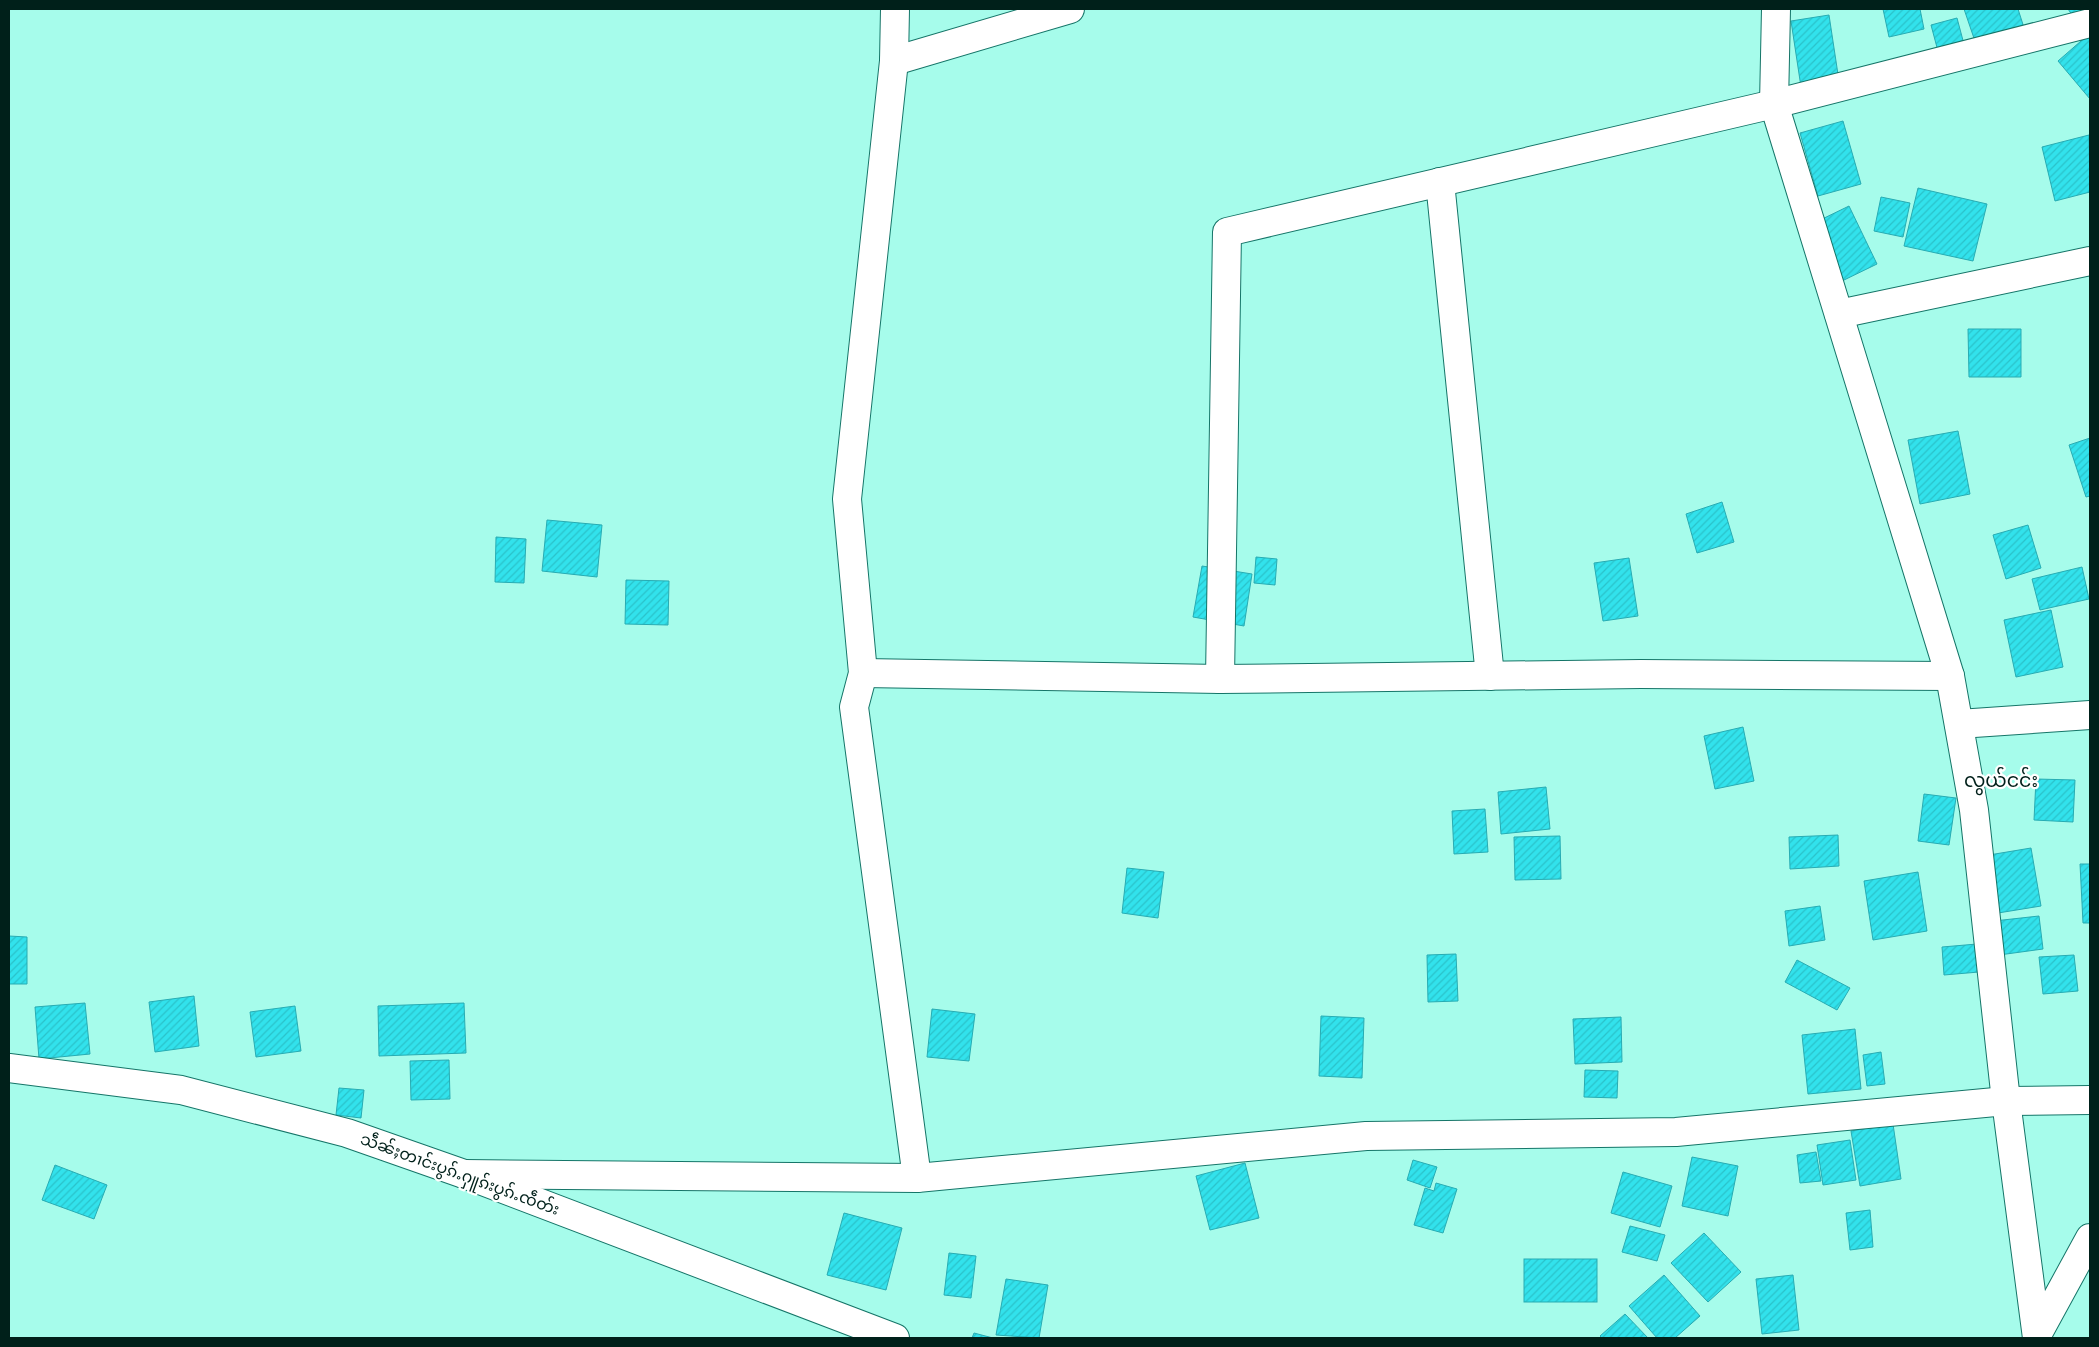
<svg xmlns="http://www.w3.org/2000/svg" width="2099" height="1347" font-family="'Space Grotesk','Noto Sans Myanmar',sans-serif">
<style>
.building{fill:url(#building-hatch);stroke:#27acb3}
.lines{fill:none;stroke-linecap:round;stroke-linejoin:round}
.minor-casing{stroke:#157568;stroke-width:30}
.minor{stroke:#fff;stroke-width:28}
.labels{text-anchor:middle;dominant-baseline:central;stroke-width:4.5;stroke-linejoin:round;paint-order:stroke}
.street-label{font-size:16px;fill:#00201a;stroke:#fff}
.quarter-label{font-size:19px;fill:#00201a;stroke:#fff}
</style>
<defs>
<pattern id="building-hatch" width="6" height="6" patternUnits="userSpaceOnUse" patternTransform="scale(1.25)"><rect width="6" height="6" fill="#32e2ec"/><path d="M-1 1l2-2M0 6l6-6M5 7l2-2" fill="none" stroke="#2ac2ca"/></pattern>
</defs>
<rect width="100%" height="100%" fill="#a6fceb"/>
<g class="building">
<path d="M1883,9h37l4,20 -35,8z"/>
<path d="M1964,9h54l8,25 -48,16z"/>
<path d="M2068,9h22v3l-13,10z"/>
<path d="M1829,15l10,66 -38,6 -10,-66z"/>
<path d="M1957,18l8,30 -26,7 -8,-30z"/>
<path d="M2089,34l1,2v63l-32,-38z"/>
<path d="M1843,121l18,63 -43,12 -18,-63z"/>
<path d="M2089,135l1,57 -35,9 -13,-54z"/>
<path d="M1918,188l69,16 -14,57 -69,-15z"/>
<path d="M1881,197l29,6 -7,34 -29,-6z"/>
<path d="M1849,206l28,58 -35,17 -28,-58z"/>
<path d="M1968,329h53v48h-52z"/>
<path d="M1958,431l12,63 -50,10 -12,-64z"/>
<path d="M2090,438v58l-4,1 -17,-52z"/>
<path d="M1722,502l12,40 -37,11 -11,-39z"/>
<path d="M547,520l55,5 -5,52 -55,-6z"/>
<path d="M2028,525l13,43 -35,11 -13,-44z"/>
<path d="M496,537l30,2 -2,44 -29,-1z"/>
<path d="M1256,557l21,2 -2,26 -21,-2z"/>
<path d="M1629,558l9,58 -35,5 -9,-58z"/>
<path d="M1202,566l50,8 -8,52 -51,-9z"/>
<path d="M2082,567l7,32 -49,11 -8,-31z"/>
<path d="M626,580l43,1 -1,44 -43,-1z"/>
<path d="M2051,610l12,57 -47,10 -12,-57z"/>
<path d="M1743,727l11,54 -39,8 -11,-53z"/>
<path d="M2036,779l39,1 -2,42 -39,-2z"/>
<path d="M1546,787l4,42 -49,5 -3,-42z"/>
<path d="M1924,794l32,4 -7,47 -31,-4z"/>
<path d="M1485,809l3,43 -34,2 -2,-43z"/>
<path d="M1838,835l1,31 -49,3 -1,-32z"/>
<path d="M1560,836l1,43 -46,1 -1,-43z"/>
<path d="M2031,848l10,58 -43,7 -9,-58z"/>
<path d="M2080,864h10v59h-7z"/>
<path d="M1127,868l37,4 -6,46 -36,-5z"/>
<path d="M1918,872l9,59 -54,9 -9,-59z"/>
<path d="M1820,906l5,34 -36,6 -4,-35z"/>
<path d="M2039,916l4,33 -44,6 -5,-34z"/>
<path d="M9,936l18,1v47h-18z"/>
<path d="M1977,944l2,28 -35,3 -2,-28z"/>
<path d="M1456,954l2,47 -30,1 -1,-47z"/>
<path d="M2074,955l4,36 -35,3 -4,-37z"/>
<path d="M1797,960l53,28 -13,22 -52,-28z"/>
<path d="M194,996l5,50 -44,6 -6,-50z"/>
<path d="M85,1003l5,51 -51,5 -4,-52z"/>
<path d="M464,1003l2,50 -87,3 -1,-50z"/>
<path d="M295,1006l6,45 -45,6 -6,-45z"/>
<path d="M932,1009l43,5 -6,47 -42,-4z"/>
<path d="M1321,1016l43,2 -2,60 -43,-2z"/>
<path d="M1621,1017l1,45 -47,2 -2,-45z"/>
<path d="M1855,1029l6,60 -53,5 -6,-59z"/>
<path d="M1881,1052l4,32 -18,2 -4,-31z"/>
<path d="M449,1060l1,39 -39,1 -1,-39z"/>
<path d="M1585,1070l33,1 -1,27 -33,-1z"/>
<path d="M339,1088l25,2 -3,28 -25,-3z"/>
<path d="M1893,1124l8,55 -41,7 -9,-55z"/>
<path d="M1850,1140l6,40 -33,5 -6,-40z"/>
<path d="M1816,1152l5,29 -21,2 -3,-28z"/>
<path d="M1692,1157l46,9 -10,50 -46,-10z"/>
<path d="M1413,1160l24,7 -7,21 -23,-8z"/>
<path d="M1245,1163l14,55 -49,12 -14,-54z"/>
<path d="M55,1165l52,20 -13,34 -52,-19z"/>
<path d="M1623,1172l49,14 -12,41 -49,-14z"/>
<path d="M1436,1183l21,6 -14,44 -29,-8 11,-37 9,3z"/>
<path d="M1870,1210l3,37 -23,3 -4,-37z"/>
<path d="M844,1213l58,15 -16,62 -59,-15z"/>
<path d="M1630,1226l35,9 -8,26 -35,-9z"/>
<path d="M1704,1233l37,39 -33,30 -37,-39z"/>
<path d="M949,1253l27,3 -5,42 -27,-3z"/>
<rect x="1524" y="1259" width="73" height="43"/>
<path d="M1664,1275l36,41 -25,22h-18l-28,-32z"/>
<path d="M1793,1275l6,55 -37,4 -6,-55z"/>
<path d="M1006,1279l42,6 -9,53 -43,-3z"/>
<path d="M1625,1314l23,24h-46l-2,-2z"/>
<path d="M974,1333l19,5h-21z"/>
</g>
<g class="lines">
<defs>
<g id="minor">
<path d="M895,9l-1,52 -47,438 16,174 -9,34 63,471"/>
<path d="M1776,9l-2,95 176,572 24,134 32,291 31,237"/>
<path d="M894,61l176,-52"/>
<path d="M1440,182l50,494"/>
<path d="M1839,314l251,-53"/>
<path d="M863,673l357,6 421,-5 309,2"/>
<path d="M1220,679l7,-447 547,-128 316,-81"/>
<path d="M1959,724l131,-9"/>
<path d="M9,1068l172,22 166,43 117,41 431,164"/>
<path d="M464,1174l453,4 449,-42 310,-4 330,-31 84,-1"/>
<path d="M2037,1335l53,-97"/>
</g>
</defs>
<use href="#minor" class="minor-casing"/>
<use href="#minor" class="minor"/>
</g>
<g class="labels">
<g class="street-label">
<text transform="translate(460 1174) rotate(20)">သဵၼ်ႈတၢင်းပွၵ်ႉႁူၵ်းပွၵ်ႉၸဵတ်း</text>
</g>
<g class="quarter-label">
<text x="2001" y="780">လွယ်ငင်း</text>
</g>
</g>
<rect width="2099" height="1347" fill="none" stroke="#00201a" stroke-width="20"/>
</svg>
